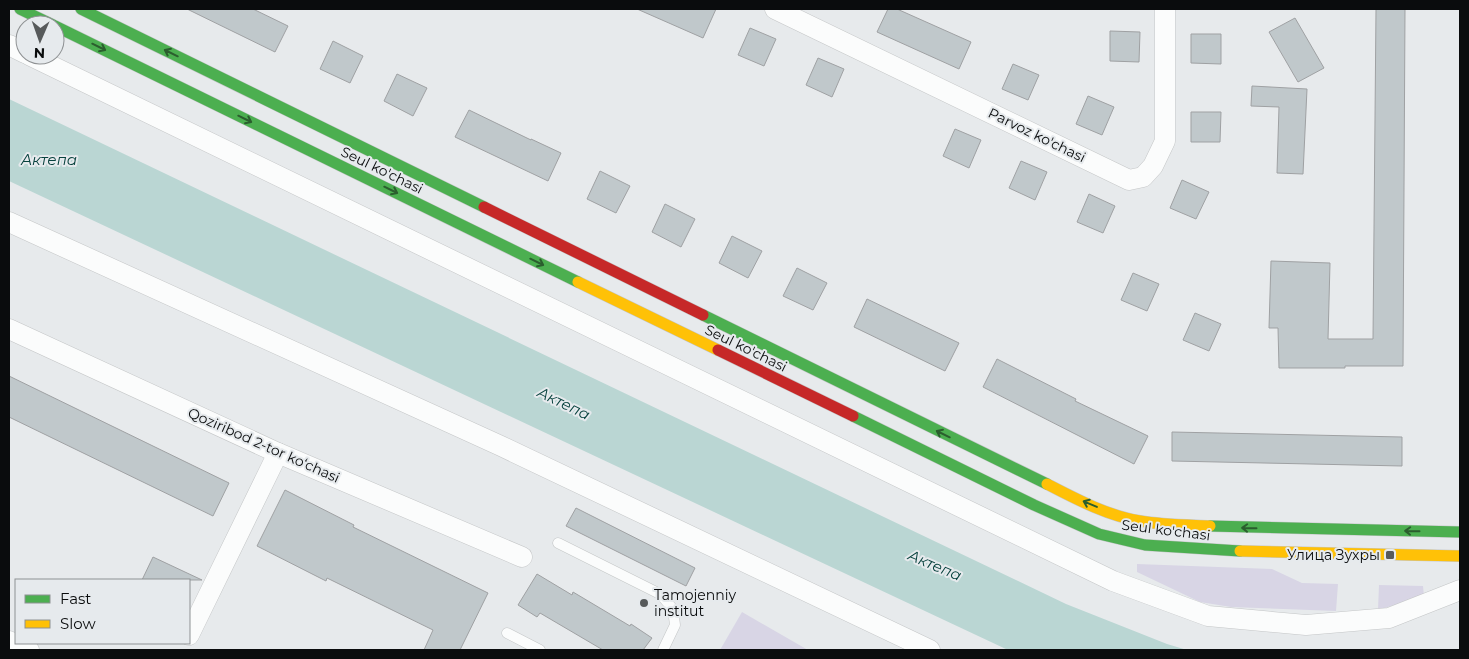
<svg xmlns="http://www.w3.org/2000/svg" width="1469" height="659" font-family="Montserrat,sans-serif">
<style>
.green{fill:#d8d5e5}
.water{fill:#bad6d3}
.building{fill:#c0c8cb;stroke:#9fa1a3}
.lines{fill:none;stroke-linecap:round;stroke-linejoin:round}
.lane-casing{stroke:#c4c6c7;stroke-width:11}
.street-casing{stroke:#c4c6c7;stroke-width:21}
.fast-casing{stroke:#c4c6c7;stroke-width:12}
.slow-casing{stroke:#c4c6c7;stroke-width:12}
.jam-casing{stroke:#c4c6c7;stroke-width:12}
.lane{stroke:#fbfcfc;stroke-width:10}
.street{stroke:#fbfcfc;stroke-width:20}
.fast{stroke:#4caf50;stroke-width:11}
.slow{stroke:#ffc107;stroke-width:11}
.jam{stroke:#c62828;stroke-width:11}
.oneway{stroke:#2b5e2e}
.poi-dot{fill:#575a5b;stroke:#e6eaed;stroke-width:2}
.labels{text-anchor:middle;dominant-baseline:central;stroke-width:4;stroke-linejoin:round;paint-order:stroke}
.street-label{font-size:14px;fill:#0a0c0d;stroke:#e6eaed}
.poi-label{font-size:14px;fill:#0a0c0d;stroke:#e6eaed;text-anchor:end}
.water-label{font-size:15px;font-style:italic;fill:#08423e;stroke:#e6eaed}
</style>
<rect width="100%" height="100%" fill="#e7eaec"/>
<g class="green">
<path d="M1137,564l135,5 30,14 36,1 -2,27 -105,-4 -31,-5 -63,-30z"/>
<path d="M1379,585l44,1 1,10 -46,14z"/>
<path d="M742,612l66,38h-88z"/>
</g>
<path class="water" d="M9,99l1057,505 101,40 20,6h-179l-999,-469z"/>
<g class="building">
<path d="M187,9h66l35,17 -13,26z"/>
<path d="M637,9h79l-13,29z"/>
<path d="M888,9h9l74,33 -12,27 -82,-37z"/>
<path d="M1376,9h29l-2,357h-58v2h-66l-1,-40h-9l2,-67 59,2 -2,76h45z"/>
<path d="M1295,18l29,50 -26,14 -29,-50z"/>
<path d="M750,28l26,11 -12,27 -26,-11z"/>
<path d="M1110,31l30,1 -1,30 -29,-1z"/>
<path d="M1191,34h30v30l-30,-1z"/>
<path d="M333,41l30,15 -13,27 -30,-14z"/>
<path d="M818,58l26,11 -12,28 -26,-12z"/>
<path d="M1013,64l26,11 -11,25 -26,-11z"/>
<path d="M397,74l30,14 -14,28 -29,-15z"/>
<path d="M1252,86l55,3 -4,85 -26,-1 2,-66 -28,-1z"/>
<path d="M1088,96l26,11 -12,28 -26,-11z"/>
<path d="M469,110l62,30v-1l30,14 -13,28 -93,-44z"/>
<path d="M1191,112h30l-1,30h-29z"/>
<path d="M955,129l26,11 -12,28 -26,-12z"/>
<path d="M1021,161l26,11 -12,28 -26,-12z"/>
<path d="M600,171l30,15 -14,27 -29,-14z"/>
<path d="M1182,180l27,12 -13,27 -26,-11z"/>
<path d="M1089,194l26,12 -12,27 -26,-11z"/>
<path d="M665,204l30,15 -14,28 -29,-15z"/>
<path d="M732,236l30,15 -14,27 -29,-15z"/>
<path d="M797,268l30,15 -14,27 -30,-14z"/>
<path d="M1133,273l26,11 -12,27 -26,-11z"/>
<path d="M867,299l92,44 -14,28 -91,-44z"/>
<path d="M1195,313l26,11 -12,27 -26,-11z"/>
<path d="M997,359l79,40 -1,2 73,35 -14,28 -151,-77z"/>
<path d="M9,376l220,107 -16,33 -204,-99z"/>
<path d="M1172,432l230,5v29l-230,-5z"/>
<path d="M285,490l69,35 -1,2 135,66 -28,57h-36l9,-20 -106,-52 -1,3 -69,-35z"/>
<path d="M576,508l119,60 -9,18 -120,-60z"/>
<path d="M153,557l49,23h-60z"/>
<path d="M537,574l35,21 1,-3 57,34 1,-2 21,14 -9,12h-40l-63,-37 -3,4 -19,-12z"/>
</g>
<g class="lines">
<defs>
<g id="lane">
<path d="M558,543l102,51 13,15 2,16 -12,25"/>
<path d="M507,633l33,17"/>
</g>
<g id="street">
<path d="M775,9l354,171 14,-3 10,-11 12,-25v-132"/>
<path d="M9,45l16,8"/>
<path d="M29,55l1084,526 95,35 98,9 83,-7 71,-28"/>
<path d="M9,222l492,224 429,204"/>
<path d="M9,329l269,124 244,104"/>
<path d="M189,635l89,-182"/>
<path d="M9,641l20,9"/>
</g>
<g id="fast">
<path d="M20,9l33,16"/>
<path d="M81,9l403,198"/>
<path d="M55,26l523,256"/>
<path d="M703,315l344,169"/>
<path d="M853,416l181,89 65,29 46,11 95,6"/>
<path d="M1210,526l250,6"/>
</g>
<g id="slow">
<path d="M578,282l140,68"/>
<path d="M1047,484c29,15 61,32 93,37 23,4 47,4 70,5"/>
<path d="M1240,551l220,5"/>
</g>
<g id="jam">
<path d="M484,207l219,108"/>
<path d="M718,350l135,66"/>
</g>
</defs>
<use href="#lane" class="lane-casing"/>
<use href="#street" class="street-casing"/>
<use href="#fast" class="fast-casing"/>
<use href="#slow" class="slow-casing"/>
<use href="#jam" class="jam-casing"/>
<use href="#lane" class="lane"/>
<use href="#street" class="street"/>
<use href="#fast" class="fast"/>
<use href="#slow" class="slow"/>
<use href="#jam" class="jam"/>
</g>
<defs><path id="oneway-shaft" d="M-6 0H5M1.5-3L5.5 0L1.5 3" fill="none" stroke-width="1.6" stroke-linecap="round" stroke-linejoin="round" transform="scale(1.25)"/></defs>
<g class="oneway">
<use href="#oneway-shaft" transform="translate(99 47) rotate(26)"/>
<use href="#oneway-shaft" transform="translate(171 53) rotate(-154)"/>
<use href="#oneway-shaft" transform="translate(245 119) rotate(26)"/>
<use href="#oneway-shaft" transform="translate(391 190) rotate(26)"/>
<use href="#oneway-shaft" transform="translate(537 262) rotate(26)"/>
<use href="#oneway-shaft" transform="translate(943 434) rotate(-154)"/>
<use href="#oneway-shaft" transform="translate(1090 504) rotate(-157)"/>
<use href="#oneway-shaft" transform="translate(1249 528) rotate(-179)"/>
<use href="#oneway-shaft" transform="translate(1412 531) rotate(-179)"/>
</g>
<g class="poi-dot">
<rect x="1385" y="550" width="10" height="10" rx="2.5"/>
<circle cx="644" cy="603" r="5"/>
</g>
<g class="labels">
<g class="street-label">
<text transform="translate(1037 135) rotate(26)">Parvoz ko'chasi</text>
<text transform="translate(382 170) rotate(26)">Seul ko'chasi</text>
<text transform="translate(746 348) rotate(26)">Seul ko'chasi</text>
<text transform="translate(264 445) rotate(24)">Qoziribod 2-tor ko‘chasi</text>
<text transform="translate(1166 530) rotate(7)">Seul ko'chasi</text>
</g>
<g class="poi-label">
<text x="1380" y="555">Улица Зухры</text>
<text x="654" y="595" text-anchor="start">Tamojenniy<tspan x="654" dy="16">institut</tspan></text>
</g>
<g class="water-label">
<text x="49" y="159">Актепа</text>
<text transform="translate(564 403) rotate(26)">Актепа</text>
<text transform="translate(935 565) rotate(23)">Актепа</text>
</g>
</g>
<rect width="1469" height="659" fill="none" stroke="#0a0c0d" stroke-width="20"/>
<rect x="15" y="579" width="175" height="65" fill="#e6eaed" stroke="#8e9193"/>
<rect x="25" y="595" width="25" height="8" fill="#4caf50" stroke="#8e9193"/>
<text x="60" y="604" font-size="15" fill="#0a0c0d">Fast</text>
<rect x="25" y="620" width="25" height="8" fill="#ffc107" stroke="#8e9193"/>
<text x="60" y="629" font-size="15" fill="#0a0c0d">Slow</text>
<g transform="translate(40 40) rotate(182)"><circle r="24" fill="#e6eaed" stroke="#8e9193"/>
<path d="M0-4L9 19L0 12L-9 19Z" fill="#575a5b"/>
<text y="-8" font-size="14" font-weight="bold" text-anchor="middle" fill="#0a0c0d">N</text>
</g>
</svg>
